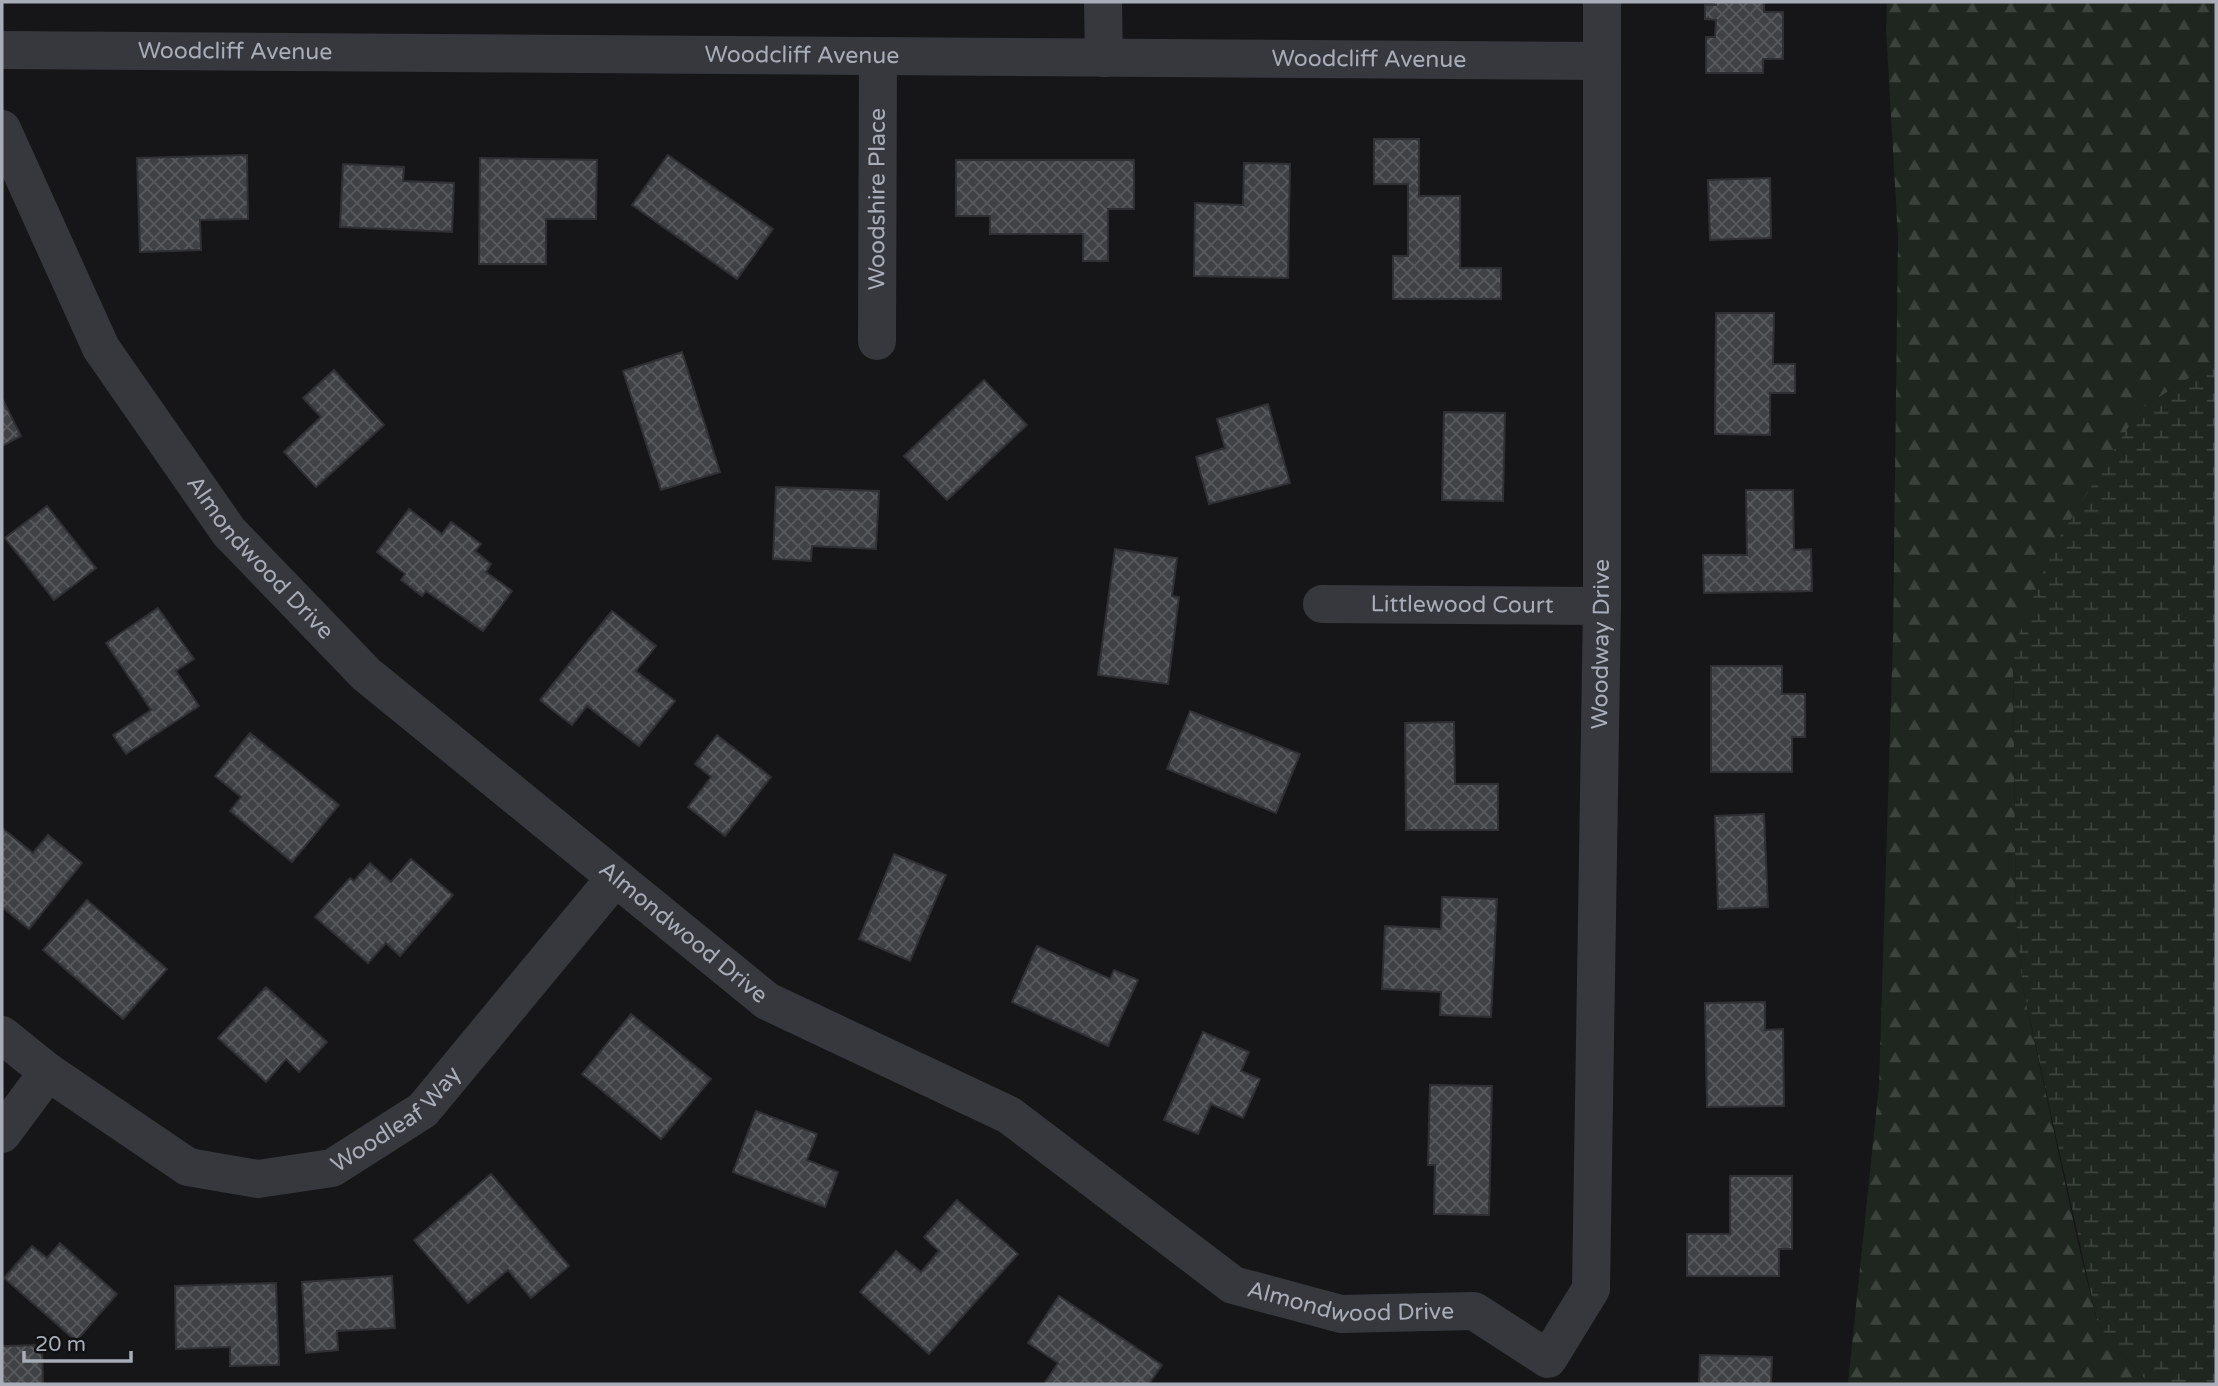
<svg xmlns="http://www.w3.org/2000/svg" width="2218" height="1386" font-family="'Varela Round',sans-serif">
<style>
.forest{fill:url(#forest-firs)}
.wetland{fill:url(#wetland-marsh)}
.building{fill:url(#building-cross-hatch);stroke:#303034;stroke-width:2}
.lines{fill:none;stroke-linecap:round;stroke-linejoin:round}
.minor{stroke:#37383d;stroke-width:38}
.labels{text-anchor:middle;dominant-baseline:central;stroke-width:5;stroke-linejoin:round;paint-order:stroke}
.street-label{font-size:23px;fill:#a8adb8;stroke:#111113}
</style>
<defs>
<pattern id="forest-firs" width="22" height="20" patternUnits="userSpaceOnUse" patternTransform="scale(1.75)"><rect width="22" height="20" fill="#1e261f"/><path d="M5 1l3.5 6h-7zM16 11l3.5 6h-7z" fill="#3c433d"/></pattern>
<pattern id="wetland-marsh" width="20" height="14" patternUnits="userSpaceOnUse" patternTransform="scale(1.75)"><rect width="20" height="14" fill="#1e261f"/><path d="M1 5h8M5 5V1M11 12h8M15 12V8" fill="none" stroke="#3c433d"/></pattern>
<pattern id="building-cross-hatch" width="8" height="8" patternUnits="userSpaceOnUse" patternTransform="scale(1.75)"><rect width="8" height="8" fill="#404145"/><path d="M0 0l8 8M0 8l8-8" fill="none" stroke="#595a5e"/></pattern>
</defs>
<rect width="100%" height="100%" fill="#161618"/>
<path class="forest" d="M1887,2h329v359l-77,49 -126,241 3,269 7,68 55,255 20,82 47,54 45,5h-342l31,-299 14,-448 5,-399 -12,-209z"/>
<path class="wetland" d="M2216,361v1021l-2,2h-24l-45,-5 -47,-54 -75,-337 -7,-68 -3,-269 38,-100 88,-141z"/>
<g class="building">
<path d="M1716,2h48v10h19v47h-20v14h-57v-36h9l1,-17 -11,-1v-14h11z"/>
<path d="M1374,139h45v57h41v72h41v31h-108v-43h15v-72h-34z"/>
<path d="M247,155l1,64 -48,1 1,30 -61,2 -3,-94z"/>
<path d="M668,155l105,74 -36,50 -105,-74z"/>
<path d="M480,158l117,2 -1,59h-50v45h-67z"/>
<path d="M956,160h178v49h-26v52h-25v-27h-93v-18h-34z"/>
<path d="M1244,163l46,1 -2,114 -94,-2 1,-73 48,2z"/>
<path d="M343,164l61,3 -1,14 51,2 -2,49 -112,-5z"/>
<path d="M1770,178l1,60 -61,2 -2,-60z"/>
<path d="M1716,313h58l-1,51h22v29h-25v42l-55,-1z"/>
<path d="M682,352l38,120 -59,18 -38,-119z"/>
<path d="M334,370l50,55 -68,62 -32,-35 37,-35 -18,-19z"/>
<path d="M984,380l43,45 -80,75 -43,-44z"/>
<path d="M2,398l19,38 -19,10z"/>
<path d="M1268,404l22,79 -81,21 -13,-47 29,-9 -8,-29z"/>
<path d="M1444,412l61,1 -2,88 -61,-1z"/>
<path d="M776,487l103,4 -3,58 -64,-3 -1,15 -38,-2z"/>
<path d="M1746,490h47l1,60 17,-1 1,42 -108,2 -1,-38h44z"/>
<path d="M47,506l49,62 -42,32 -49,-62z"/>
<path d="M409,509l33,25 9,-12 30,22 -6,7 16,13 -5,8 26,19 -29,40 -57,-40 -4,5 -21,-16 4,-6 -28,-22z"/>
<path d="M1115,549l62,9 -5,38 7,1 -11,87 -70,-9z"/>
<path d="M158,608l36,51 -18,12 23,35 -73,48 -13,-19 38,-25 -45,-67z"/>
<path d="M612,611l44,35 -20,25 39,30 -36,45 -52,-40 -15,19 -32,-25z"/>
<path d="M1711,666h71v28h23v43h-13v35h-81z"/>
<path d="M1190,711l110,43 -24,59 -109,-44z"/>
<path d="M1454,722l1,62h43v46h-92l-1,-107z"/>
<path d="M250,733l89,72 -47,57 -62,-51 11,-14 -26,-21z"/>
<path d="M717,735l54,42 -46,59 -37,-29 23,-30 -16,-13z"/>
<path d="M1764,814l4,93 -50,2 -3,-93z"/>
<path d="M2,828l31,25 15,-18 34,28 -53,66 -27,-22z"/>
<path d="M894,854l52,21 -36,86 -51,-22z"/>
<path d="M411,859l42,36 -53,61 -14,-13 -18,20 -53,-46 35,-39 4,3 16,-18 21,19z"/>
<path d="M1442,897l55,2 -6,118 -51,-2 1,-23 -59,-3 3,-63 56,3z"/>
<path d="M87,900l80,69 -44,50 -80,-69z"/>
<path d="M1037,946l73,33 4,-9 24,10 -30,66 -96,-44z"/>
<path d="M266,987l61,55 -28,30 -13,-13 -20,23 -48,-44z"/>
<path d="M1765,1002v28l18,-1 1,77 -77,1 -2,-104z"/>
<path d="M631,1014l80,65 -50,60 -79,-65z"/>
<path d="M1203,1032l46,20 -8,19 19,8 -17,39 -32,-14 -13,30 -34,-14z"/>
<path d="M1430,1085l62,1 -3,129 -55,-1 1,-49h-7z"/>
<path d="M756,1111l61,23 -10,26 31,12 -13,35 -92,-35z"/>
<path d="M491,1174l78,92 -38,32 -23,-28 -40,33 -54,-63z"/>
<path d="M1730,1176h62v73h-13v27h-92v-42h43z"/>
<path d="M957,1200l61,54 -89,100 -69,-62 36,-41 25,21 18,-21 -15,-14z"/>
<path d="M60,1243l57,51 -41,47 -72,-63 28,-32 15,12z"/>
<path d="M392,1276l3,52 -58,3 1,19 -32,3 -4,-71z"/>
<path d="M276,1283l3,82 -49,1v-19l-54,2 -1,-63z"/>
<path d="M1059,1296l103,69 -13,19h-105l14,-21 -30,-20z"/>
<path d="M42,1345l1,39h-41v-38z"/>
<path d="M1700,1355l72,2 -1,27h-72z"/>
</g>
<g class="lines">
<g class="minor">
<path d="M1103,2l1,56"/>
<path id="s1" d="M2,50l1600,11"/>
<path id="s2" d="M2,129l99,219 128,184 137,142 401,327 242,114 224,170 108,29 133,-3 74,48 43,-70 11,-683v-604"/>
<path id="s3" d="M877,341l1,-284"/>
<path id="s4" d="M1322,604l280,2"/>
<path id="s5" d="M2,1035l46,37 140,95 70,12 74,-11 91,-58 192,-232"/>
<path d="M2,1134l46,-62"/>
</g>
</g>
<g class="labels">
<g class="street-label">
<text stroke="none"><textPath href="#s1" startOffset="233">Woodcliff Avenue</textPath></text>
<text stroke="none"><textPath href="#s1" startOffset="800">Woodcliff Avenue</textPath></text>
<text stroke="none"><textPath href="#s1" startOffset="1367">Woodcliff Avenue</textPath></text>
<text stroke="none"><textPath href="#s3" startOffset="142">Woodshire Place</textPath></text>
<text stroke="none"><textPath href="#s2" startOffset="504">Almondwood Drive</textPath></text>
<text stroke="none"><textPath href="#s4" startOffset="140">Littlewood Court</textPath></text>
<text stroke="none"><textPath href="#s2" startOffset="2788">Woodway Drive</textPath></text>
<text stroke="none"><textPath href="#s2" startOffset="1071">Almondwood Drive</textPath></text>
<text stroke="none"><textPath href="#s5" startOffset="455">Woodleaf Way</textPath></text>
<text stroke="none"><textPath href="#s2" startOffset="1848">Almondwood Drive</textPath></text>
</g>
</g>
<rect width="2218" height="1386" fill="none" stroke="#a8adb8" stroke-width="7"/>
<path d="M24 1351v10h107v-10" fill="none" stroke="#a8adb8" stroke-width="3.5"/>
<text x="35" y="1351" font-size="21" fill="#a8adb8" stroke="#111113" stroke-width="5" paint-order="stroke">20 m</text>
</svg>
